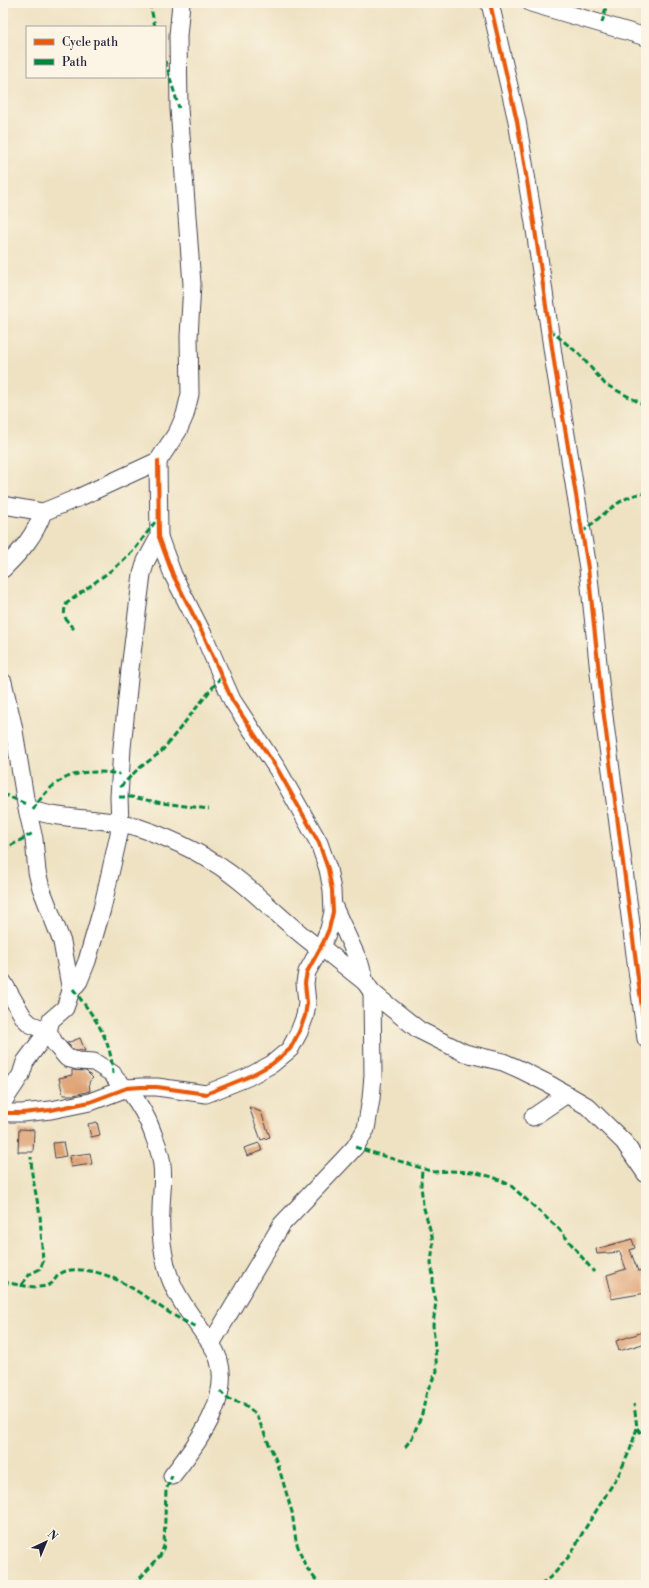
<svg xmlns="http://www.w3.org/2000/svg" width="649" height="1588" font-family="'Libre Bodoni',serif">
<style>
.building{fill:#da9664}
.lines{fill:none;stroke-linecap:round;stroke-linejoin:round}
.minor-casing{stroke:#413f4f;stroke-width:19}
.minor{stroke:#fff;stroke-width:17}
.quiet{stroke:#00873e;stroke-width:3;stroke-dasharray:6 3;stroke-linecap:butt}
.cycleway-casing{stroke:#fcf5e5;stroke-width:6}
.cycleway{stroke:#e8590c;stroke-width:4}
</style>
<rect width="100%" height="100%" fill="#fcf5e5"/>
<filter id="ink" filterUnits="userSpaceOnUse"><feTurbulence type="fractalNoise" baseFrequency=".025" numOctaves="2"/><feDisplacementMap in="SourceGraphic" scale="8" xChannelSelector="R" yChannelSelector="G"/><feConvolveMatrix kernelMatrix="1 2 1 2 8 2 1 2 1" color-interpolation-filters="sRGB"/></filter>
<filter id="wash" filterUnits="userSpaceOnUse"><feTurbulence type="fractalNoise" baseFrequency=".012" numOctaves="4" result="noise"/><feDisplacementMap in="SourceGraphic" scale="16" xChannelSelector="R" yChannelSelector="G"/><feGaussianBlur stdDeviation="0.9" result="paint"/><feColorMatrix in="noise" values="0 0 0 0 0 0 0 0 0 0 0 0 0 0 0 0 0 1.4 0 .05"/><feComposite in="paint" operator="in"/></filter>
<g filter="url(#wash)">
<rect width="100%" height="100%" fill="#eee2c2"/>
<g id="blocks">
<g class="building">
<path d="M80,1038l5,13h-2l-10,-2 -6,-6z"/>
<path d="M72,1070l14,1 7,7 -4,4 1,9 -16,4h-11l-4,-17 13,-3z"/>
<path d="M249,1107l12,5 9,25 -9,3z"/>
<path d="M97,1122l3,13 -9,2 -3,-13z"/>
<path d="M19,1129l15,1 -1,22h-15z"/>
<path d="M63,1142l3,14 -11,2 -2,-15z"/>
<path d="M259,1143l3,8 -15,5 -3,-8z"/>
<path d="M90,1153l2,11 -21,3 -2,-11z"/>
<path d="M632,1239l3,9 -5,2 8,21 8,-2v24l-35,6v-7l-4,-17 19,-6 -6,-17 -23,2 -1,-5z"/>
<path d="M646,1331v12l-27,8 -3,-10z"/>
</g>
</g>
</g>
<g filter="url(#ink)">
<use href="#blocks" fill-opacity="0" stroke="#413f4f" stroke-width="1"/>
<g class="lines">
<defs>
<g id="minor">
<path d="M490,3l27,118 17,102 21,145 33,200 14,133 44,338"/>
<path d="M531,3l115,34"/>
<path d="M3,505l40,7 37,-15 78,-36 20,-30 7,-16 5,-21 -1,-57 3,-53 -13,-176 -1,-72 3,-33"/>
<path d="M3,569c18,-18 32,-33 40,-57"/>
<path d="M3,682l10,43 13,79 8,35 3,33 4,16 21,54 9,49"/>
<path d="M27,808c35,14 74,8 110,19 36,12 75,31 104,55 27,22 51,47 79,67"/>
<path d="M333,905l27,59 5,18 7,10 13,11 34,27 46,23 38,9 16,7 28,14 40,23 37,36 22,32"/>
<path d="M321,947l44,35"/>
<path d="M3,982l21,36 6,6 18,7 7,13 12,14 11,3 16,1 19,12c2,8 13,12 18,19 9,12 16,24 21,38 4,11 9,22 10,34 2,15 -1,31 -1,46 -1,17 1,37 5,54 7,30 28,54 45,79 30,43 -12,98 -39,132"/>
<path d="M3,1102l18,-27 4,-13 23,-31 3,-11 14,-12 6,-17 8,-10 8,-20 15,-52 17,-75 1,-10 -1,-27 3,-49 8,-79 12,-95 4,-13 13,-24"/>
<path d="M3,1113h19l29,-3 39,-8 37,-14 14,-1h16l49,7 42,-17 24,-13 18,-15 9,-17 6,-16 2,-13 -2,-20 2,-11 16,-29 6,-14 4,-17 -1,-22 -4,-21 -9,-26 -41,-73 -46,-70 -28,-64 -31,-61 -14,-38 -1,-76"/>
<path d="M533,1117l34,-23"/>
<path d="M211,1344l71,-120 60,-63 13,-14 11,-18 5,-30 2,-24 -1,-83"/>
</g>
</defs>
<use href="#minor" class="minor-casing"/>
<use href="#minor" class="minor"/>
<g class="quiet">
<path d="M150,3l5,24"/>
<path d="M602,23l5,-20"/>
<path d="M165,61l14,47"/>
<path d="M550,330l29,24 26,30 41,22"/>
<path d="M582,532c19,-14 39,-38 64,-39"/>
<path d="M74,629c-8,-8 -13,-14 -7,-26l50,-37 18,-17 23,-31"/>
<path d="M120,787l18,-18 23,-17 60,-75"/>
<path d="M3,794l23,10"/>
<path d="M119,797h12l31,6 47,6"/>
<path d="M33,810c22,-36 47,-42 87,-36"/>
<path d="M3,850l30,-17"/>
<path d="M73,989c21,28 38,48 40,85"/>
<path d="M355,1147l79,25 17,-1 22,1 20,5 17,8 49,44 35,43"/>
<path d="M3,1282c14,2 32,8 46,3 5,-2 6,-8 11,-11 9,-7 25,-4 35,-2 39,9 66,42 103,55"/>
<path d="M22,1284l8,-10 10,-5 3,-7 -3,-47 -8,-41 -1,-17"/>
<path d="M220,1391l8,8 16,5 12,10 22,51 14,47 4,29 6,17 4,9 14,18"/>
<path d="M637,1428l9,12"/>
<path d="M405,1447l7,-9 10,-24 5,-23 10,-20 -4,-46 3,-24 -3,-13v-12l-2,-13 2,-17 -1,-10 -9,-31 -2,-20 1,-16"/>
<path d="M134,1585l26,-29 4,-10 2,-56 6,-14"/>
<path d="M541,1585l13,-11 17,-20 12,-22 36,-58 11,-24 7,-22 -3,-24"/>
</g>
<defs>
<g id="cycleway">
<path d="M490,3l27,118 17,102 21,145 33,200 14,133 44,338"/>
<path d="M3,1113h19l29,-3 39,-8 37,-14 14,-1h16l49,7 42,-17 24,-13 18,-15 9,-17 6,-16 2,-13 -2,-20 2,-11 16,-29 6,-14 4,-17 -1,-22 -4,-21 -9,-26 -41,-73 -46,-70 -28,-64 -31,-61 -14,-38 -1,-76"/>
</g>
</defs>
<use href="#cycleway" class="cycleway-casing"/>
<use href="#cycleway" class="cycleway"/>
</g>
</g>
<rect width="649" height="1588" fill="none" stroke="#fcf5e5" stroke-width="16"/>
<rect x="26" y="26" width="140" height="52" fill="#fcf5e5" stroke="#a5a1a1"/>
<rect x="34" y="39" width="20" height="6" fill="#e8590c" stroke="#a5a1a1"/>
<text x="62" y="46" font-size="12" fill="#22223b">Cycle path</text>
<rect x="34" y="59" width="20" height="6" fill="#00873e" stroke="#a5a1a1"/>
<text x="62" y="66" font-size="12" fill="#22223b">Path</text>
<g transform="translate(46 1542) rotate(44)" stroke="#fcf5e5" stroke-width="3" paint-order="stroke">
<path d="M0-3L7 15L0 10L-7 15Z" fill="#22223b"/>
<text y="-6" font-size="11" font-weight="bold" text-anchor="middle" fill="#22223b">N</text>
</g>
</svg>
